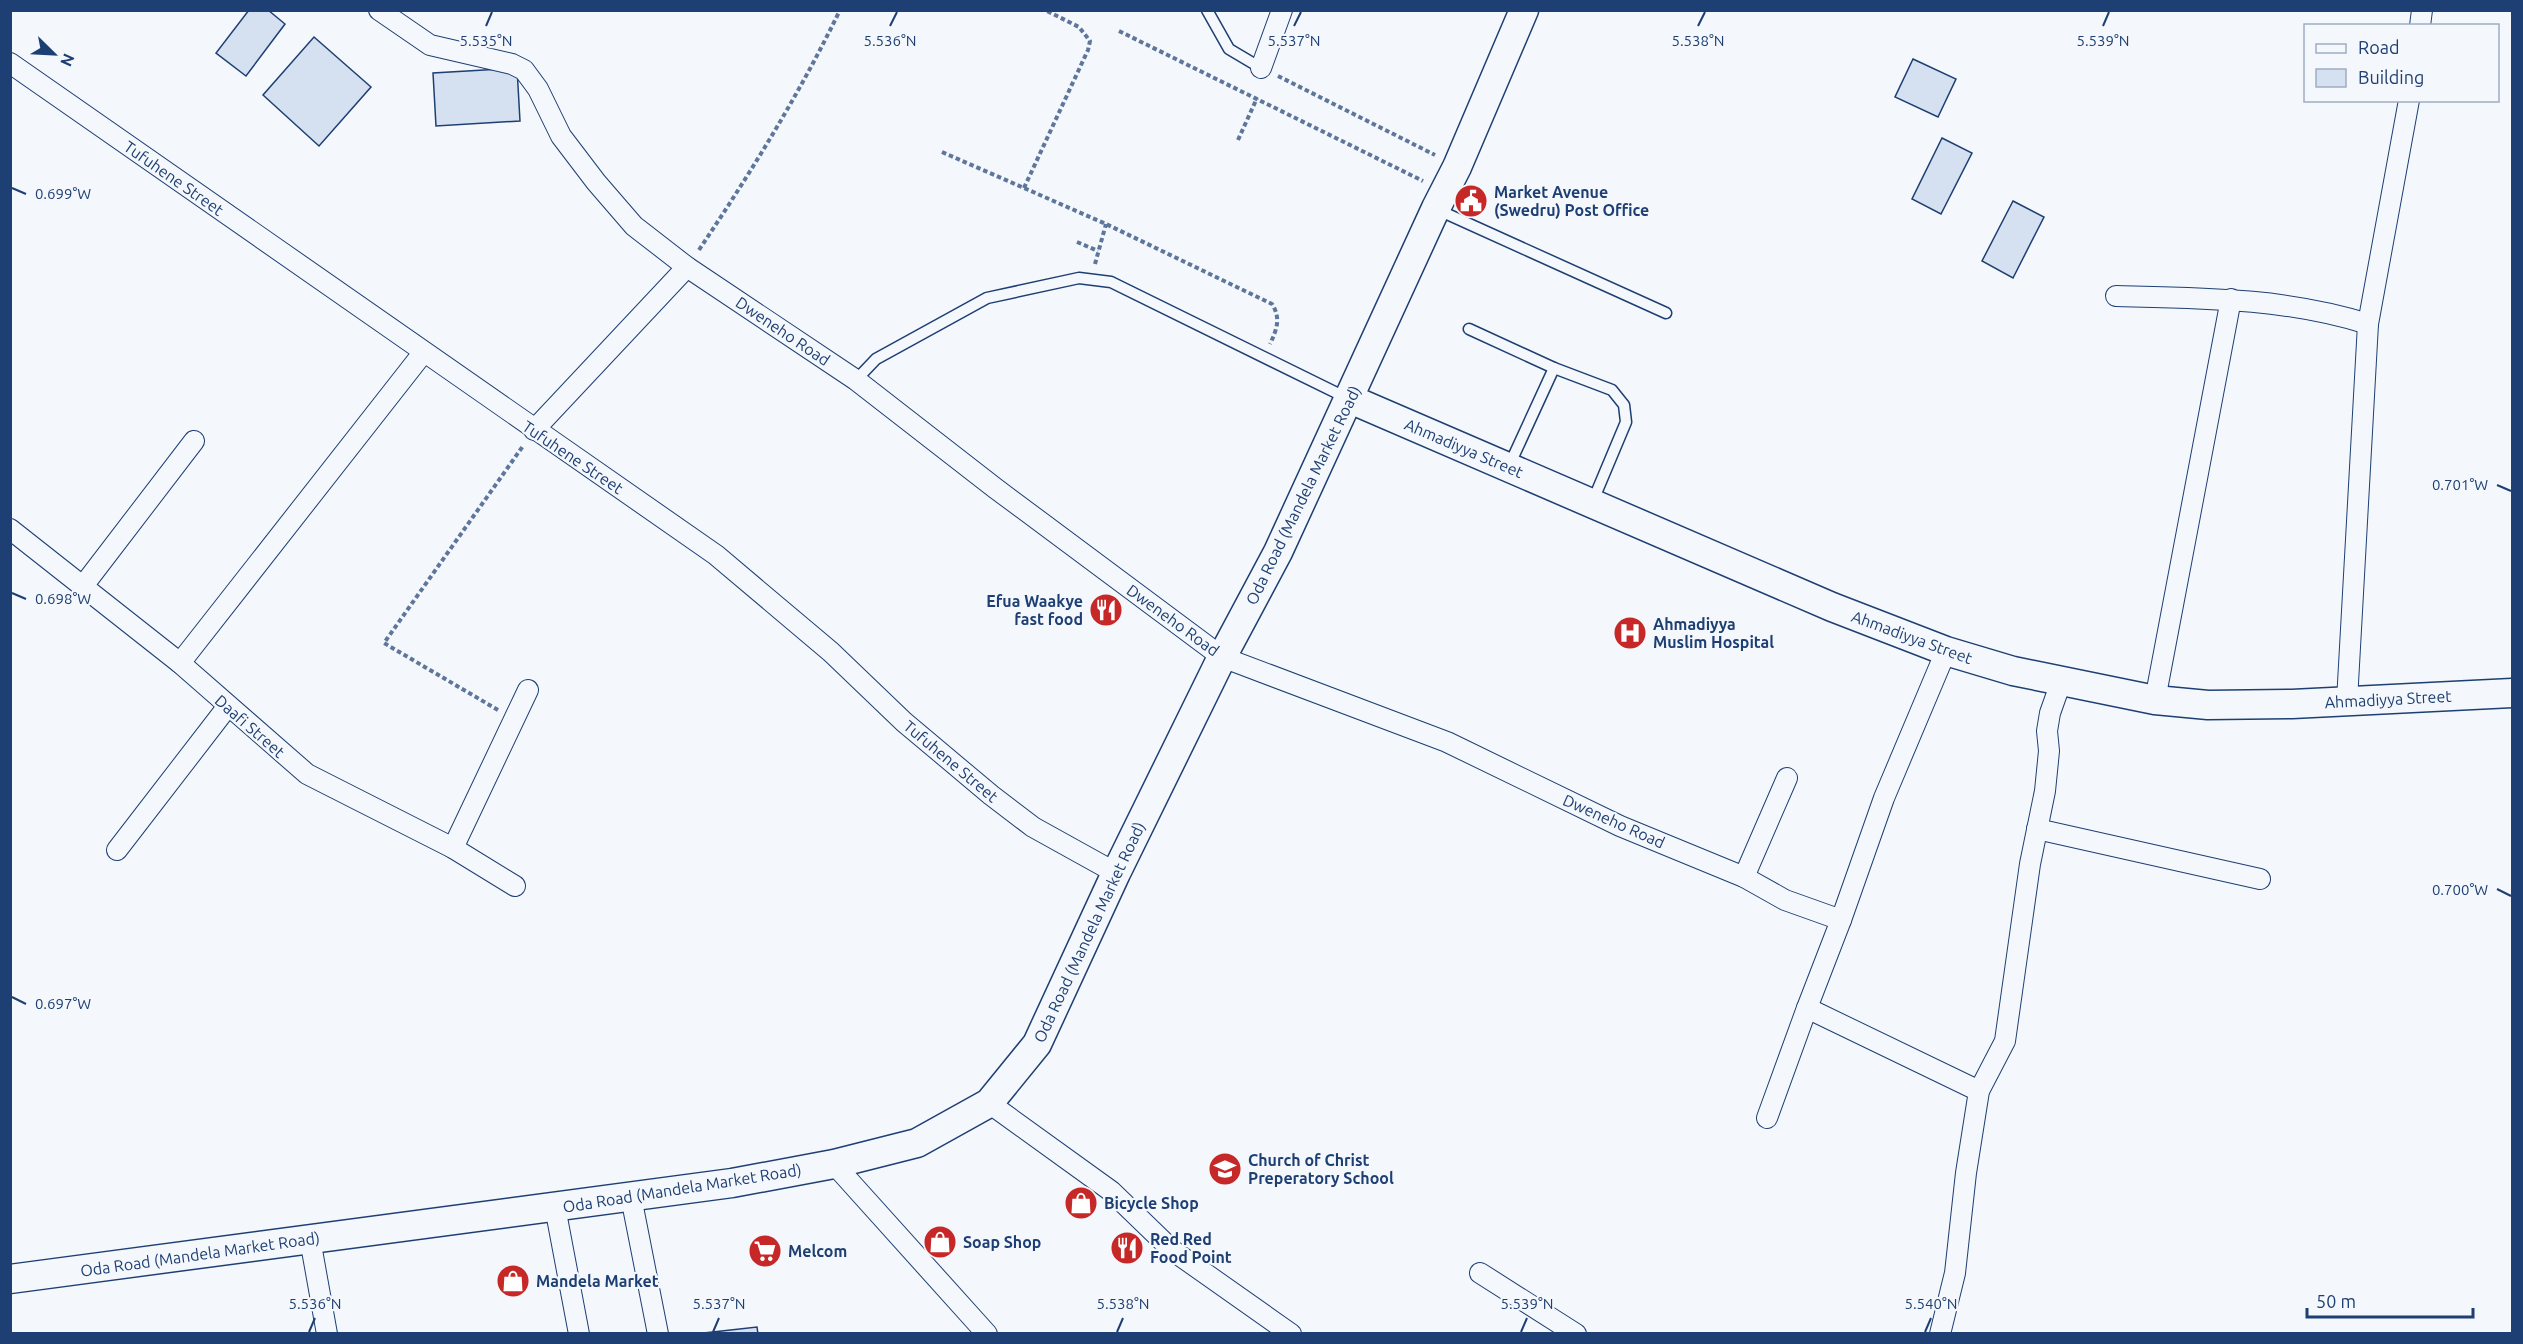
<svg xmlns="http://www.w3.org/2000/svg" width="2523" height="1344" font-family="Ubuntu,sans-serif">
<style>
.building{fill:#d5e0f0;stroke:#1d3f73;stroke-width:1.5}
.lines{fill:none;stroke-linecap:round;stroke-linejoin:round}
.lane-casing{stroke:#1d3f73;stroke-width:13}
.street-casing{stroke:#1d3f73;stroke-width:22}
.secondary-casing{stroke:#1d3f73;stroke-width:31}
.path{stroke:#5e769c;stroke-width:4;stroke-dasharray:4.5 3;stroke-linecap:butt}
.lane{stroke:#f4f7fb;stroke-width:10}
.street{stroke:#f4f7fb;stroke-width:20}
.secondary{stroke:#f4f7fb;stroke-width:28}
.ticks{fill:none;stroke:#1d3f73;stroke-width:2}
.labels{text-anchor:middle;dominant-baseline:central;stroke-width:4.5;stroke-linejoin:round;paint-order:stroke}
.street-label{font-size:16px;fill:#1d3f73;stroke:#f4f7fb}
.poi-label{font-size:16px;font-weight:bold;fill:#1d3f73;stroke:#f4f7fb;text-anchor:start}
.ticks-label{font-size:15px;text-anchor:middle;fill:#1d3f73;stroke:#f4f7fb;stroke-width:4.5;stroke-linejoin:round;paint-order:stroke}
</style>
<rect width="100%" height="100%" fill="#f4f7fb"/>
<g class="building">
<path d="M249,10h19l17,14 -39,52 -30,-23z"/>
<path d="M314,37l57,50 -52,59 -56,-51z"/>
<path d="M1913,59l43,20 -18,38 -43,-20z"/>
<path d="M517,68l3,53 -84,5 -3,-53z"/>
<path d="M1942,138l30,15 -31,61 -29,-15z"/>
<path d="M2013,201l31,16 -31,61 -31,-17z"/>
<path d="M757,1327l1,7h-54v-1z"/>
</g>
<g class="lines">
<defs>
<g id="lane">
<path d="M1207,10l22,39 32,19"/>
<path d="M1436,209l230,104"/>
<path d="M1469,329l85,39 58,22 12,15 2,17 -34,81"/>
<path d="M856,380l20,-21 111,-61 92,-20 32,4 236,116"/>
<path d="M1509,466l45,-98"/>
</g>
<g id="street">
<path d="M379,10l51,35 82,19 12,6 14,19 23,47 35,46 38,44 53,41 169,113 139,108 227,169 225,85 173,84 124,51 41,23 56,20 -34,88 172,83"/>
<path d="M2420,26l2,-16"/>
<path d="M10,63l706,492 115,97 73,70 87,73 42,32 83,46"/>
<path d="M1261,68l21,-58"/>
<path d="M2116,296c86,2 170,2 252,28"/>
<path d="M534,430l153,-163"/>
<path d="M10,529l170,134 127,111 146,74 62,38"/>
<path d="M83,586l111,-145"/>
<path d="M180,663l243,-310"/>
<path d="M2155,700l76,-401"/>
<path d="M2347,701l21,-377 41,-224"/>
<path d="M2037,829l223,50"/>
<path d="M453,848l75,-158"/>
<path d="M117,850l111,-144"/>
<path d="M1744,877l43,-99"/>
<path d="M1841,920l43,-122 62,-147"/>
<path d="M989,1103l122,88 61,59 119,84"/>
<path d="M1767,1118l40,-110"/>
<path d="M834,1164l153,170"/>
<path d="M631,1197l27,137"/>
<path d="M555,1207l24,127"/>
<path d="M310,1239l17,95"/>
<path d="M1480,1273l96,61"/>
<path d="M1940,1334l15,-61 11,-100 13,-82 26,-50 25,-177 15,-73 4,-40 -2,-20 3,-18 11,-31"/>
</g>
<g id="secondary">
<path d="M1350,399l482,208 114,44 67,20 142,29 53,5 84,-1 220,-11"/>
<path d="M10,1279l722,-96 102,-19 83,-21 72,-40 48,-59 79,-171 106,-216 56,-105 158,-344 21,-41 67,-157"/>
</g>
</defs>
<use href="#lane" class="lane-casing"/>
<use href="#street" class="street-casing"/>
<use href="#secondary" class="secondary-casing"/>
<g class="path">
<path d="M1119,31l304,150"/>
<path d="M1278,76l157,79"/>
<path d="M1238,140l19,-42"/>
<path d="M942,152l164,72 166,80c9,14 5,25 -2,40"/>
<path d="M1024,188l64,-138 2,-9 -11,-14 -34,-17"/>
<path d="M1077,242l21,9"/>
<path d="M699,250c52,-78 100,-155 141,-240"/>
<path d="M1095,264l11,-40"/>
<path d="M498,710l-114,-67 139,-197"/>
</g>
<use href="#lane" class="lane"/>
<use href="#street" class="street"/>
<use href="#secondary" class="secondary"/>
</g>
<path class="ticks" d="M486,26l6,-14M890,26l7,-14M1294,26l7,-14M1698,26l7,-14M2103,26l6,-14M12,188l14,6M2497,485l14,6M12,593l14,6M2497,889l14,7M12,997l14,7M309,1332l6,-14M713,1332l6,-14M1117,1332l6,-14M1521,1332l6,-14M1925,1332l6,-14"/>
<defs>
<symbol id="civic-disc" viewBox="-11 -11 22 22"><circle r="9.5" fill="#c62828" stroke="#f4f7fb"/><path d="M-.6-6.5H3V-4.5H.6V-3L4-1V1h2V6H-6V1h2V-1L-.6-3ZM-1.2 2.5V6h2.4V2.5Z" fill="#fff"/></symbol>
<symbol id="restaurant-disc" viewBox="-11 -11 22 22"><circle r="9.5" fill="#c62828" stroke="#f4f7fb"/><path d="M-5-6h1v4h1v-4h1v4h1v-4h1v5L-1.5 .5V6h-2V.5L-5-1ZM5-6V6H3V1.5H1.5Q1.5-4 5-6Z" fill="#fff"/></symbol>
<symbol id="hospital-disc" viewBox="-11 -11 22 22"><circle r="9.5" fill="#c62828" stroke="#f4f7fb"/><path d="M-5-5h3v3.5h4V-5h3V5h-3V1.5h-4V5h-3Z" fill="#fff"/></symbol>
<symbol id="school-disc" viewBox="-11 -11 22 22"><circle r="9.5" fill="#c62828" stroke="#f4f7fb"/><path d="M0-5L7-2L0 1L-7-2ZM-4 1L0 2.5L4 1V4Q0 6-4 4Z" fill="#fff"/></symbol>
<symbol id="shop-disc" viewBox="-11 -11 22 22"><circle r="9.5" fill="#c62828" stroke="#f4f7fb"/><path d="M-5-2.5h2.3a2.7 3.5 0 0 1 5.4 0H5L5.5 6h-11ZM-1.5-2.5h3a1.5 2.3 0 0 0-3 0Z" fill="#fff"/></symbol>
<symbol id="supermarket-disc" viewBox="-11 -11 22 22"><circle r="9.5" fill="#c62828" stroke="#f4f7fb"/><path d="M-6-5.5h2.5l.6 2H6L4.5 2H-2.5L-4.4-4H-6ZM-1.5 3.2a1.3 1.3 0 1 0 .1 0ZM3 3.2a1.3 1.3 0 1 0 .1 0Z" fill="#fff"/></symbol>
</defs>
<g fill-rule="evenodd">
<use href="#civic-disc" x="1452" y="182" width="38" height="38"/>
<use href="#restaurant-disc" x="1087" y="591" width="38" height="38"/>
<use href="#hospital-disc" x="1611" y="614" width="38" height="38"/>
<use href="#school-disc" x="1206" y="1150" width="38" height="38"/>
<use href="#shop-disc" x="1062" y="1184" width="38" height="38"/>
<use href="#shop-disc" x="921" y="1223" width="38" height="38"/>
<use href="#restaurant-disc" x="1108" y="1229" width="38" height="38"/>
<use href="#supermarket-disc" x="746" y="1232" width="38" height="38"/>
<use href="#shop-disc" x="494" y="1262" width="38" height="38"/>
</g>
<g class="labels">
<g class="street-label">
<text transform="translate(174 178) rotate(35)">Tufuhene Street</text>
<text transform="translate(783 331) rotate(34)">Dweneho Road</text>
<text transform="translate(1464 448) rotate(23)">Ahmadiyya Street</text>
<text transform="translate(573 457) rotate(34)">Tufuhene Street</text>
<text transform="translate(1303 495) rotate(-64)">Oda Road (Mandela Market Road)</text>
<text transform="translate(1173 620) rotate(36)">Dweneho Road</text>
<text transform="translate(1912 637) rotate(20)">Ahmadiyya Street</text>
<text transform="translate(2388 699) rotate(-3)">Ahmadiyya Street</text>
<text transform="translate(250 726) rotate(41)">Daafi Street</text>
<text transform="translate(951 761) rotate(40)">Tufuhene Street</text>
<text transform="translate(1614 821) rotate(24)">Dweneho Road</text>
<text transform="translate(1089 932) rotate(-65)">Oda Road (Mandela Market Road)</text>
<text transform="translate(682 1188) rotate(-9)">Oda Road (Mandela Market Road)</text>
<text transform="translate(200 1254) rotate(-8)">Oda Road (Mandela Market Road)</text>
</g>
<g class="poi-label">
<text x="1494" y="192">Market Avenue<tspan x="1494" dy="18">(Swedru) Post Office</tspan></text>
<text x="1083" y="601" text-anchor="end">Efua Waakye<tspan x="1083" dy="18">fast food</tspan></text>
<text x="1653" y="624">Ahmadiyya<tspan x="1653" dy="18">Muslim Hospital</tspan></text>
<text x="1248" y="1160">Church of Christ<tspan x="1248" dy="18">Preperatory School</tspan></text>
<text x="1104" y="1203">Bicycle Shop</text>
<text x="1150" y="1239">Red Red<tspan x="1150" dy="18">Food Point</tspan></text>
<text x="963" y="1242">Soap Shop</text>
<text x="788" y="1251">Melcom</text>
<text x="536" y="1281">Mandela Market</text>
</g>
</g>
<g class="ticks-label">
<text x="486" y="46">5.535°N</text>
<text x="890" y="46">5.536°N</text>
<text x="1294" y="46">5.537°N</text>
<text x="1698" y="46">5.538°N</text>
<text x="2103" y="46">5.539°N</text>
<text x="63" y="199">0.699°W</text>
<text x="2460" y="490">0.701°W</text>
<text x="63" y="604">0.698°W</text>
<text x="2460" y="895">0.700°W</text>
<text x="63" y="1009">0.697°W</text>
<text x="315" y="1309">5.536°N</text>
<text x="719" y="1309">5.537°N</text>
<text x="1123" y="1309">5.538°N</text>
<text x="1527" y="1309">5.539°N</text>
<text x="1931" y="1309">5.540°N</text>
</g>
<rect width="2523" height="1344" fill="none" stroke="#1d3f73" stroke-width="24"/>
<rect x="2304" y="24" width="195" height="78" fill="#f4f7fb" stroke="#9eadc5" stroke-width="1.5"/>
<rect x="2316" y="44" width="30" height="9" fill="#f4f7fb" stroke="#9eadc5" stroke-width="1.5"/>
<text x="2358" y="54" font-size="18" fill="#1d3f73">Road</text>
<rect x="2316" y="69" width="30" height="18" fill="#d5e0f0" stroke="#9eadc5" stroke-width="1.5"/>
<text x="2358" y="84" font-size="18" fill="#1d3f73">Building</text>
<g transform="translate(54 54) rotate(114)" stroke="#f4f7fb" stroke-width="4.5" paint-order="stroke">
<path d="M0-4.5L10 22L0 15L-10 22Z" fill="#1d3f73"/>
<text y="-9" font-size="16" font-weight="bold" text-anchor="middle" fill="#1d3f73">N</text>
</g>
<path d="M2307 1308v9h166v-9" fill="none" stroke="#1d3f73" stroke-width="3"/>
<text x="2316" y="1308" font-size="18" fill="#1d3f73" stroke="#f4f7fb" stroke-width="4.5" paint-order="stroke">50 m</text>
</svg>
